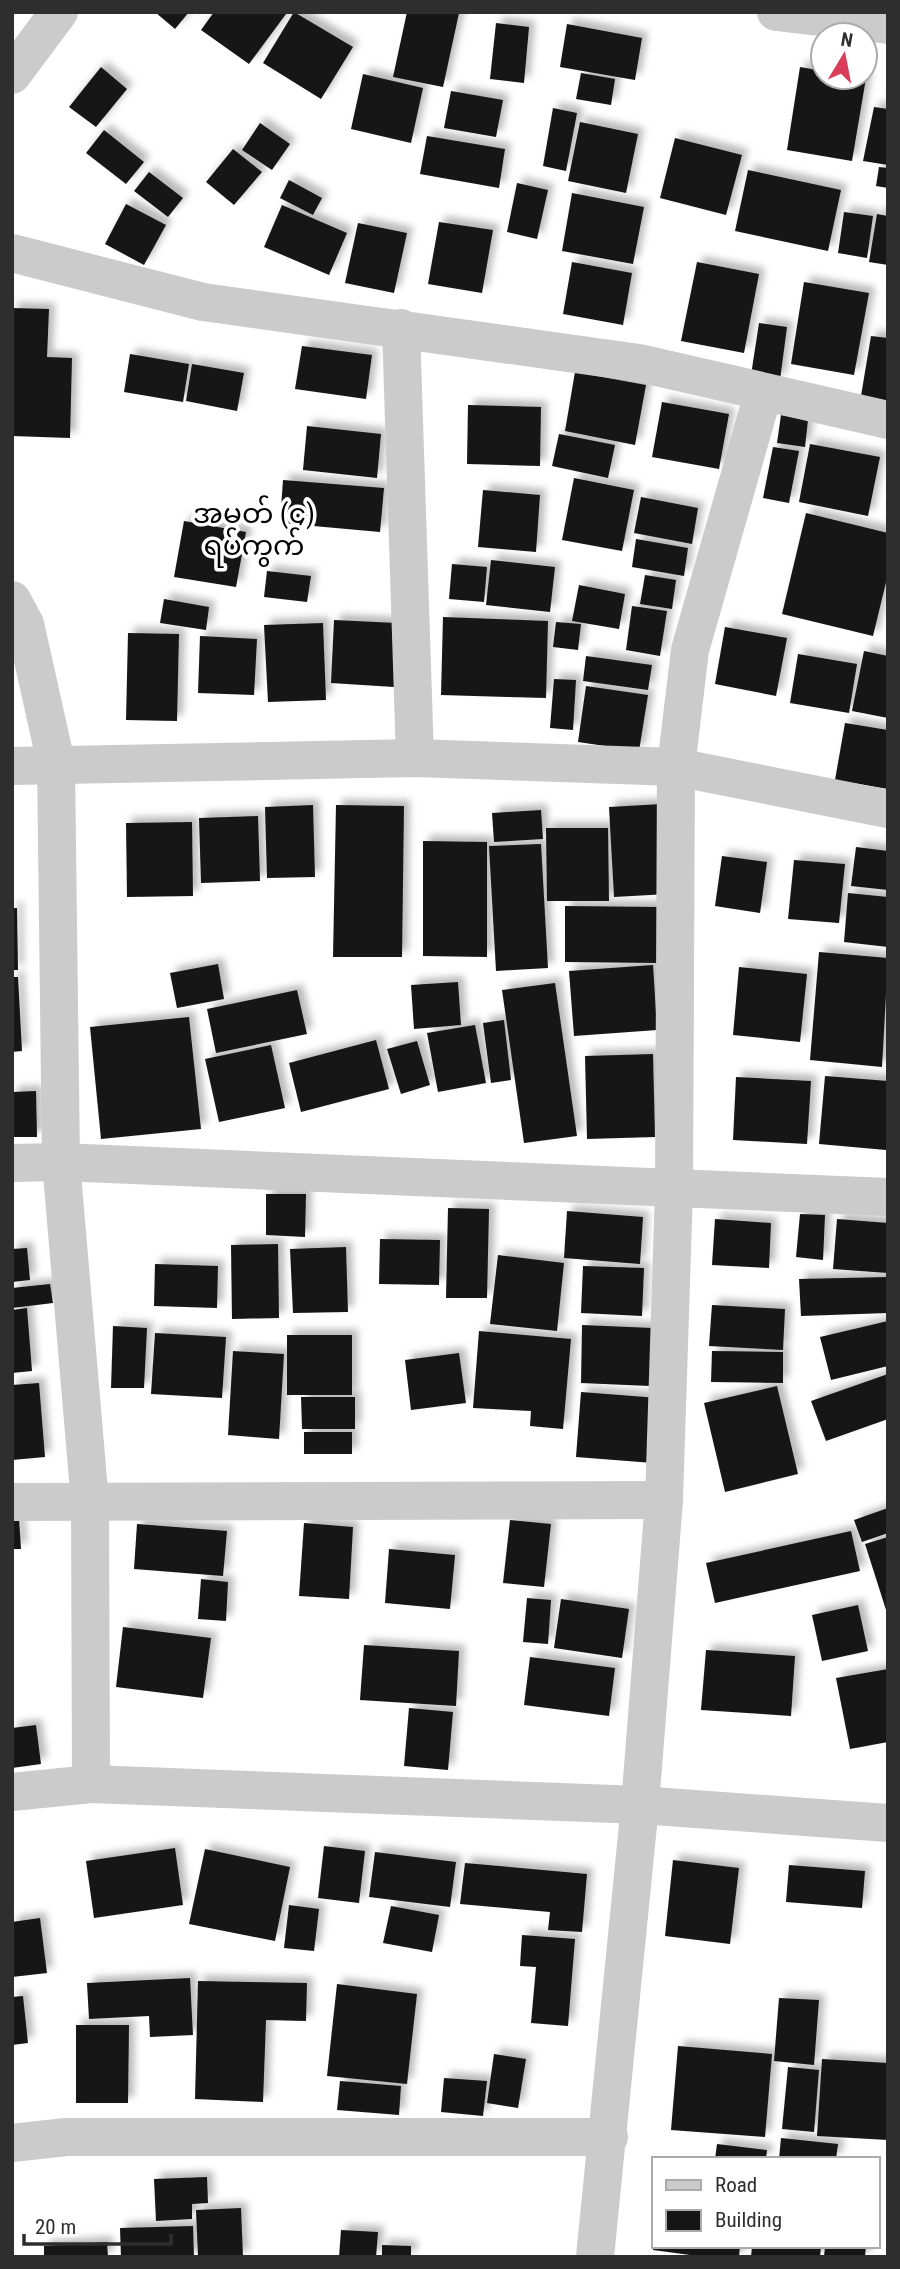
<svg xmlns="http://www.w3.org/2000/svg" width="900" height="2269" font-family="'Roboto Condensed','Noto Sans Myanmar',sans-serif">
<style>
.building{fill:#151515;filter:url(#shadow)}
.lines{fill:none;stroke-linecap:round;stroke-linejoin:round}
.street{stroke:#cbcbcb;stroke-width:38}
.labels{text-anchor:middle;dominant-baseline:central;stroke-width:7;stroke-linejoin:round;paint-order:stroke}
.quarter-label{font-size:28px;fill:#000;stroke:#fff}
</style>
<defs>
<filter id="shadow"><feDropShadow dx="6" dy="-6" stdDeviation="3.5" flood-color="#0004"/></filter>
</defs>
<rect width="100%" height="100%" fill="#fff"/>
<g class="building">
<path d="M155,12h34l-14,17z"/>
<path d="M214,12h70l2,2 -37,50 -48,-34z"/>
<path d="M294,12l59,35 -32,52 -58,-36z"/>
<path d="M407,12l52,1 -16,74 -50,-10z"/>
<path d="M496,23l33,4 -5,56 -34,-4z"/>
<path d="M567,24l75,14 -7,42 -75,-13z"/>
<path d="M101,67l26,22 -31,38 -27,-20z"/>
<path d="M800,67l23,4v6l43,1 -14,83 -65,-11z"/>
<path d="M581,73l34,6 -4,26 -35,-6z"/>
<path d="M363,74l60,14 -12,55 -60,-14z"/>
<path d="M451,91l52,9 -7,37 -52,-9z"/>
<path d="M874,107l14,2v56l-25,-4z"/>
<path d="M553,108l24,5 -11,58 -23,-5z"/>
<path d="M580,122l58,12 -12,59 -58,-12z"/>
<path d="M260,123l30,21 -18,26 -30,-20z"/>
<path d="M104,130l40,32 -18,22 -40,-31z"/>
<path d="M427,136l78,13 -6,39 -79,-14z"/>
<path d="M675,138l67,17 -16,60 -66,-17z"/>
<path d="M233,149l29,23 -28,33 -28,-23z"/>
<path d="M879,167l9,1v20l-12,-2z"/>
<path d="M748,170l93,20 -13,61 -93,-20z"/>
<path d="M149,172l34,26 -15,19 -34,-26z"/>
<path d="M289,180l33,18 -9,17 -33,-17z"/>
<path d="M517,183l31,7 -11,49 -30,-7z"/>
<path d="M572,193l72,14 -11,57 -71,-13z"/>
<path d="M126,204l40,21 -22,40 -39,-21z"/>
<path d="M282,205l65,28 -18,42 -65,-28z"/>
<path d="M844,212l29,4 -6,42 -29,-5z"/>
<path d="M877,214l11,2v49l-19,-3z"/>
<path d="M439,222l54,8 -11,63 -54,-9z"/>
<path d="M358,223l49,10 -13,60 -49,-10z"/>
<path d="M572,262l60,11 -9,52 -60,-11z"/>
<path d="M697,262l62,12 -15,79 -63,-12z"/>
<path d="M804,282l65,11 -15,82 -63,-11z"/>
<path d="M12,308l37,1 -2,48 25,1 -2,80 -58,-2z"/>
<path d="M759,323l28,4 -7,53 -29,-5z"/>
<path d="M871,336l17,2v63l-27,-5z"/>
<path d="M302,346l70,9 -6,44 -71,-10z"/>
<path d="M130,354l59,10 -6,38 -59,-10z"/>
<path d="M192,364l52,9 -7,38 -51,-10z"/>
<path d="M575,372l71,13 -11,60 -70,-14z"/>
<path d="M662,402l67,12 -10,55 -67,-12z"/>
<path d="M468,405l73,2 -1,59 -73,-2z"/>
<path d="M781,415l27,5 -3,27 -28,-4z"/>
<path d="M307,426l74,8 -4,44 -74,-8z"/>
<path d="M559,434l56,11 -7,33 -56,-12z"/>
<path d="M810,444l70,13 -12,59 -69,-14z"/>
<path d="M773,447l26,4 -10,52 -26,-5z"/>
<path d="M574,478l60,12 -12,61 -60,-11z"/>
<path d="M283,480l101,8 -4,44 -100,-9z"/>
<path d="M483,490l57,5 -4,57 -58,-5z"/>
<path d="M641,497l57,11 -6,36 -58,-11z"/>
<path d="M806,513l82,20v41l-15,62 -91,-22z"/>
<path d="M184,521l62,11 -10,55 -62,-10z"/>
<path d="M636,539l52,9 -4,28 -52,-9z"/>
<path d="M491,560l64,7 -5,45 -64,-7z"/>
<path d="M452,564l35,3 -3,35 -35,-3z"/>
<path d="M267,571l44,5 -4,26 -43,-5z"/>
<path d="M645,575l31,5 -4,29 -32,-5z"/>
<path d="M579,585l46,9 -6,35 -47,-8z"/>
<path d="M164,599l45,8 -3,23 -46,-7z"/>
<path d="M632,606l35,5 -7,45 -34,-6z"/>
<path d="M443,617l105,4 -2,77 -105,-3z"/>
<path d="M334,620l63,3 -3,64 -63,-4z"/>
<path d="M556,622l25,2 -3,26 -25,-3z"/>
<path d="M323,623l3,77 -58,2 -4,-77z"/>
<path d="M725,627l62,11 -11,58 -61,-12z"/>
<path d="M128,633l51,1 -2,87 -51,-1z"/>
<path d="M200,636l57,3 -3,56 -56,-2z"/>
<path d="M864,651l24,5v62l-36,-7z"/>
<path d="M798,654l59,10 -8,49 -59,-10z"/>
<path d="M586,656l66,9 -4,25 -65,-9z"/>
<path d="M554,679l22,1 -3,50 -23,-2z"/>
<path d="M586,686l62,9 -9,56 -61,-9z"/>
<path d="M845,723l43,7v59l-53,-9z"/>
<path d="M662,804l6,90 -54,3 -5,-90z"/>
<path d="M313,805l2,72 -48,1 -2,-71z"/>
<path d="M336,805l68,1 -2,151h-69z"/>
<path d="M541,810l2,29 -49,3 -2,-29z"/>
<path d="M258,816l2,65 -59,2 -2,-65z"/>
<path d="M192,822l1,74 -66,1 -1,-74z"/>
<path d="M546,828h62l1,73h-62z"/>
<path d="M423,841l64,1v115l-64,-1z"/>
<path d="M541,844l7,124 -52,3 -7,-125z"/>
<path d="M856,847l32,4v39l-37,-4z"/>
<path d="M722,856l45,6 -7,51 -45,-7z"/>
<path d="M794,860l51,4 -6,59 -51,-4z"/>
<path d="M848,893l40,4v50l-44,-5z"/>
<path d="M565,906l94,1v56l-94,-1z"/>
<path d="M12,908h5l1,62h-6z"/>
<path d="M819,952l69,6 -6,109 -72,-7z"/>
<path d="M218,964l6,35 -47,9 -7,-35z"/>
<path d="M653,965l4,65 -83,6 -5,-65z"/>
<path d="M739,967l68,7 -7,68 -67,-7z"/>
<path d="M12,977h6l4,74 -10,1z"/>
<path d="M458,982l3,43 -47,4 -3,-44z"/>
<path d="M555,983l22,153 -53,7 -22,-153z"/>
<path d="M297,990l10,44 -91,19 -9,-44z"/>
<path d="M189,1017l12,112 -100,10 -11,-112z"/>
<path d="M504,1020l7,60 -20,3 -8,-60z"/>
<path d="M475,1025l11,58 -48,9 -11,-59z"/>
<path d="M376,1040l13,49 -88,23 -12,-49z"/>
<path d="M417,1041l13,44 -29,9 -14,-45z"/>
<path d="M271,1045l14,63 -66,14 -14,-63z"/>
<path d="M653,1054l2,83 -68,2 -2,-83z"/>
<path d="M825,1076l63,5 -2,69 -67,-6z"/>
<path d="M736,1077l75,4 -4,63 -74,-4z"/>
<path d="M36,1091l1,46h-25v-45z"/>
<path d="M266,1194h40l-1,43 -39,-2z"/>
<path d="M448,1208l41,1 -2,89h-41z"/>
<path d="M567,1211l76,6 -3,47 -76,-6z"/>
<path d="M800,1214l25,1 -2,45 -27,-3z"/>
<path d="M715,1219l56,4 -2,45 -57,-3z"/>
<path d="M837,1219l51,4v50l-55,-4z"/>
<path d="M380,1239l60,1 -1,45 -60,-1z"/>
<path d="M278,1244l1,74 -47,1 -1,-74z"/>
<path d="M346,1247l2,65 -55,1 -3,-64z"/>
<path d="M27,1248l3,32 -18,2v-33z"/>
<path d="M498,1255l66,8 -7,68 -67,-7z"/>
<path d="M155,1264l63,2 -1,42 -63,-2z"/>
<path d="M583,1266l61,2 -2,48 -61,-3z"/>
<path d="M888,1277v36l-87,3 -2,-37z"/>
<path d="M50,1284l3,19 -41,5v-20z"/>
<path d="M712,1305l73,4 -2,41 -74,-4z"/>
<path d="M27,1308l5,63 -20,2v-63z"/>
<path d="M888,1321v45l-57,14 -11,-43z"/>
<path d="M582,1325l71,3 -3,58 -69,-3z"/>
<path d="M113,1326l34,2 -3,60h-33z"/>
<path d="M479,1331l92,8 -8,90 -33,-3 1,-15 -58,-3z"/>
<path d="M155,1333l71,4 -4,61 -71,-4z"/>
<rect x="287" y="1335" width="65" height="60"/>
<path d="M233,1351l51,3 -5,85 -51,-4z"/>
<path d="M712,1351l71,1v31l-72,-1z"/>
<path d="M459,1353l7,50 -55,7 -6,-50z"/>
<path d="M888,1374v45l-62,22 -15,-40z"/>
<path d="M39,1383l6,74 -33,3v-75z"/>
<path d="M777,1386l21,88 -73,18 -21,-89z"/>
<path d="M581,1392l77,6 -5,65 -77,-6z"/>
<path d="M301,1397h54v32h-53z"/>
<rect x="304" y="1432" width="48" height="22"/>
<path d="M888,1508v25l-26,9 -8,-22z"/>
<path d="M12,1518h7l2,31h-9z"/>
<path d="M510,1520l41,4 -7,63 -41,-4z"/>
<path d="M304,1523l49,4 -4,72 -50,-3z"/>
<path d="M137,1524l90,7 -4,45 -89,-7z"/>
<path d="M851,1531l9,40 -145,32 -9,-40z"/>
<path d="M888,1537v76h-1l-22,-69z"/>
<path d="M389,1549l66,6 -5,54 -65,-6z"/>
<path d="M201,1579l27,3 -2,39 -28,-2z"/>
<path d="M527,1598l24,2 -3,44 -25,-2z"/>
<path d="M561,1599l68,10 -7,49 -68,-10z"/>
<path d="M858,1605l10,46 -46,10 -10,-46z"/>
<path d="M123,1627l88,11 -8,60 -87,-11z"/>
<path d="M364,1645l95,6 -3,55 -96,-6z"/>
<path d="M706,1650l89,6 -4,60 -90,-6z"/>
<path d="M530,1657l85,11 -6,48 -85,-11z"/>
<path d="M888,1669v73l-38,7 -14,-71z"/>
<path d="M409,1708l44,4 -5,58 -44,-4z"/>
<path d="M36,1725l5,39 -29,4v-40z"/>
<path d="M324,1846l41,5 -6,52 -41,-5z"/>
<path d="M175,1848l8,57 -89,13 -8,-57z"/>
<path d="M205,1849l85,18 -15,74 -86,-17z"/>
<path d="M375,1852l81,10 -6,45 -81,-10z"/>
<path d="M673,1860l66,8 -9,76 -65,-8z"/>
<path d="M465,1863l122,11 -5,58 -34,-2 2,-18 -90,-8z"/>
<path d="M789,1865l76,6 -3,37 -76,-6z"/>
<path d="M289,1905l30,4 -5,42 -30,-3z"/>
<path d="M391,1906l48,9 -7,37 -49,-9z"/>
<path d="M40,1918l7,55 -35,4v-55z"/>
<path d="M522,1935l53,4 -7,87 -37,-3 5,-56 -16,-1z"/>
<path d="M190,1978l3,57 -43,2 -1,-21 -60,3 -2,-36z"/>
<path d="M198,1981l109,2 -1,38 -40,-1 -3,82 -68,-3z"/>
<path d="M337,1984l80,10 -10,90 -80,-8z"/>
<path d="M23,1996l5,47 -16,2v-48z"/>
<path d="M779,1998l40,2 -5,65 -40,-4z"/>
<path d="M76,2025h53l-1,78h-52z"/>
<path d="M678,2046l94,8 -7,83 -94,-7z"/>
<path d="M494,2054l32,5 -8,49 -31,-5z"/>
<path d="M822,2059l66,4v77l-71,-4z"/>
<path d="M788,2067l31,3 -5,62 -32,-3z"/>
<path d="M444,2078l43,3 -4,35 -42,-4z"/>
<path d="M340,2081l61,5 -2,29 -62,-5z"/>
<path d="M781,2138l57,6 -2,15h-57z"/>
<path d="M717,2144l50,6 -1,9h-51z"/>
<path d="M207,2177l1,26 -16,1v15l-36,2 -2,-42z"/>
<path d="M241,2208l2,49h-45l-2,-47z"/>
<path d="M193,2226l1,31h-73l-1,-29z"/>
<path d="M341,2230l37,2 -2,25h-37z"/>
<path d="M107,2242l1,15h-64v-11z"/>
<path d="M382,2245l29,1v11h-29z"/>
<path d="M653,2246h87l-1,11h-34l-52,-7z"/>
<path d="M752,2246h69l-1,11h-69z"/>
<path d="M825,2246h41l-1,11h-41z"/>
</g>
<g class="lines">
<g class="street">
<path d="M776,12l112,13"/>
<path d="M12,75l47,-63"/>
<path d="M12,253l191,49 436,61 249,57"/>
<path d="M401,328l14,430"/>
<path d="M12,600l13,24 31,139 5,399 29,341 1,281"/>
<path d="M12,766l403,-8 261,9 212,42"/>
<path d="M12,1163l49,-1 827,35"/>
<path d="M12,1502l652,-2"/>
<path d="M12,1792l79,-8 549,21 248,18"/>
<path d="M12,2143l54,-6h543"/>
<path d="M595,2257l45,-452 24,-305 10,-310 2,-423 14,-117 73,-256"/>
</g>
</g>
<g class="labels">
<g class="quarter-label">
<text x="254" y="513">အမှတ် (၄)<tspan x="254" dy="32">ရပ်ကွက်</tspan></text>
</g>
</g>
<rect width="900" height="2269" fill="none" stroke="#2e2e2e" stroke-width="28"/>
<rect x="652" y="2157" width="228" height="91" fill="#ffffff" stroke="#ababab" stroke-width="2"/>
<rect x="666" y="2180" width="35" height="10" fill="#cbcbcb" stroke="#ababab" stroke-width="2"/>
<text x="715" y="2192" font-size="21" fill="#2e2e2e">Road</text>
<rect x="666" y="2210" width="35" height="21" fill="#151515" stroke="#ababab" stroke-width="2"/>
<text x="715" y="2227" font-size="21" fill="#2e2e2e">Building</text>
<g transform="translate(844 56) rotate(10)"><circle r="33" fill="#ffffff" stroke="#ababab" stroke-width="2"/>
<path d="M0-5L12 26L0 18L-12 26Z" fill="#d93d59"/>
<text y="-10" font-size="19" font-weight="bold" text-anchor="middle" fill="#2e2e2e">N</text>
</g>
<path d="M24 2234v10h147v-10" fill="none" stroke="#2e2e2e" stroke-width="3.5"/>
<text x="35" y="2234" font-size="21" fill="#2e2e2e" stroke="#ffffff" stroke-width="5" paint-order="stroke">20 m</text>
</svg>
